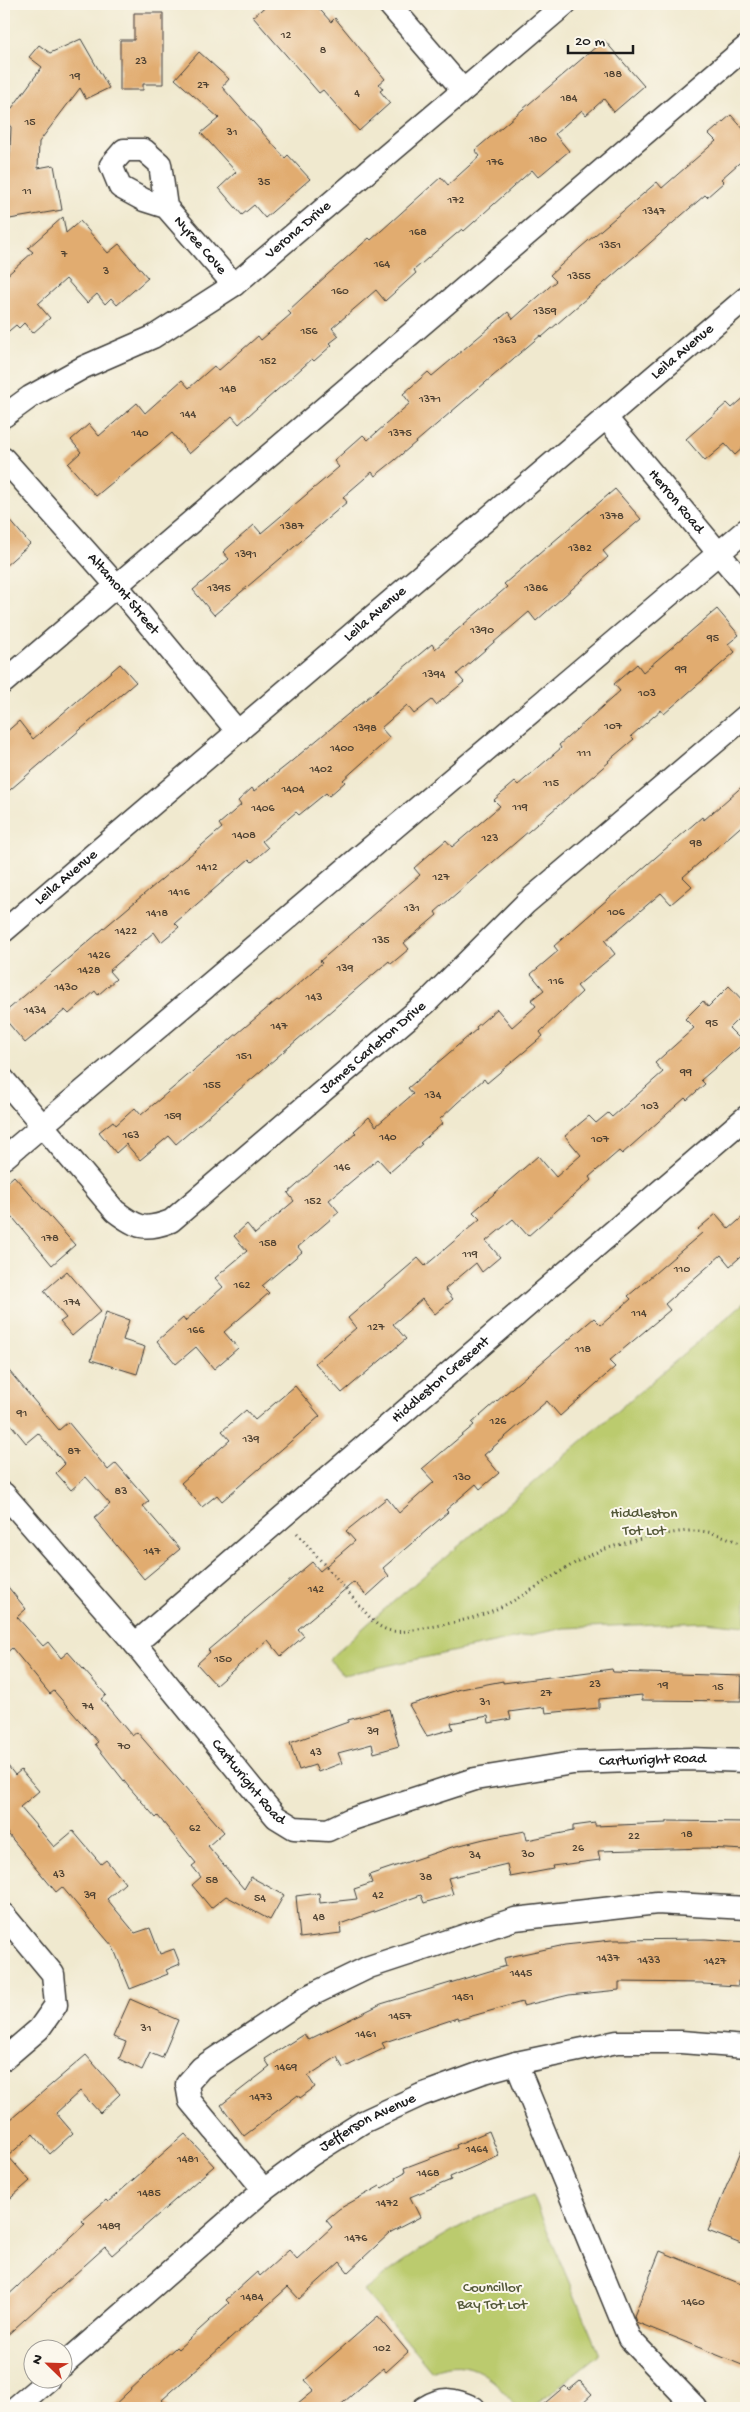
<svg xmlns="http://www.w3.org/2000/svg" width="750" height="2412" font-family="'Gochi Hand',sans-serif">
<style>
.park{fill:#bbcb6e;stroke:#6c7445}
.building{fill:#e1ac70}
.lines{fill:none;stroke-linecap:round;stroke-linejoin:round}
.minor-casing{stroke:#3c3b37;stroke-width:25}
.path{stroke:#3c3b37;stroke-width:3;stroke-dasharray:1 4;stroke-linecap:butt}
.minor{stroke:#fff;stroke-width:22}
.labels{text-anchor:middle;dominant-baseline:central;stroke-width:4;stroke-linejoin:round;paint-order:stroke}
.number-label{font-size:12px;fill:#4d4031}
.street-label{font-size:15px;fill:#1c1c1c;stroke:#fbf7ec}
.park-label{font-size:15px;fill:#545939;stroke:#fbf7ec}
</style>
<rect width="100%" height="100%" fill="#fbf7ec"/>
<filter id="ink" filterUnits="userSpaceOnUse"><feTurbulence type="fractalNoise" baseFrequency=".02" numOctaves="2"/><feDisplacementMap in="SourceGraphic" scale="10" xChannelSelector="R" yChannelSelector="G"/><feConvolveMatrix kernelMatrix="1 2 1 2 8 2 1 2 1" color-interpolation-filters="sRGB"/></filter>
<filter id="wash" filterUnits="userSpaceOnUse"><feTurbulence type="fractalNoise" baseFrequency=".0096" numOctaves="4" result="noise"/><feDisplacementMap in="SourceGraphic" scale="20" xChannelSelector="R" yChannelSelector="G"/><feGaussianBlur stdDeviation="1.12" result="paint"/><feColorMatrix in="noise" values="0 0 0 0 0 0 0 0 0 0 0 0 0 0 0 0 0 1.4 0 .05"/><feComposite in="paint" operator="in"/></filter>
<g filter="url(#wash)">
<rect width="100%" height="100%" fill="#f0e9cf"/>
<g class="park">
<path d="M746,1301v325l-42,-4 -140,6 -221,47 -14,-16 43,-39z"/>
<path d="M533,2196l66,158 -67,54h-14c-24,-29 -46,-54 -87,-37l-67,-80c37,-29 76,-56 119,-76 16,-7 34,-13 50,-19z"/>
</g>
<g id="blocks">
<g class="building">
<path d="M268,4h47l16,18 4,-4 50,61 -6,5 4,5 -3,2 10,12 -31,28 -36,-41 -4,3 -66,-76z"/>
<path d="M134,13h29v71h-20v6h-23v-50h14z"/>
<path d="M81,39l28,49 -23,11 -6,-11 -41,54 -1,26 16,-3 8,45 -58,10v-46l5,-1 2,-46 -7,-8 38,-52 -13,-10 10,-12 11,8z"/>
<path d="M604,40l40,46 -30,26 -10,-13 -18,16 -4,-5 -27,24 14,17 -31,26 -6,-7 -68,61 -2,-2 -48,41 2,3 -31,28 -9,-11 -44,38 7,8 -9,7 2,2 -18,16 -2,-2 -73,65 -7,-8 -43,38 -17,-21 -76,63 -28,-32 13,-12 -10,-12 18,-16 10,12 38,-33 8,10 37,-33 7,8 25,-22 4,5 40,-35 3,4 30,-26 -3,-3 39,-36 42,-37 2,2 70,-63 7,8 32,-29 -5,-6z"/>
<path d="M199,52l30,27 -7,8 63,71 3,-3 22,24 -45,39 -11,-13 -12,10 -23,-27 17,-16 -35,-39 18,-15 -44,-39z"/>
<path d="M731,115l15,17v25l-25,22 3,3 -17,15 -2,-2 -163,142 -1,-2 -146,125 -20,16 -3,-4 -29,25 4,5 -133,113 -21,-25 36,-31 -6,-7 31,-27 7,8 78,-66 -5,-6 29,-26 5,5 42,-37 -7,-9 25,-22 4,4 76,-64 5,7 43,-38 -6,-6 31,-28 76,-65 5,6 54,-47 -7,-7z"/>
<path d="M63,217l3,16 14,-12 28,32 11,-9 29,34 -31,27 -6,-7 -6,6 -8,-10 -10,9 -21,-24 -28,25 12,14 -17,15 -9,-10 -5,5 -3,-3 -12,10v-57l29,-26 -5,-4z"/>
<path d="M746,396v49l-11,10 -10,-11 -20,17 -19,-22 41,-36 5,5z"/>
<path d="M615,489l26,30 -38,32 5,6 -72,64 -7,-9 -72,62 7,8 -28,23 -4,-5 -18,14 -7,-9 -26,23 9,10 -47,42 2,2 -16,14 -3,-3 -27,22 -3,-3 -34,29 6,7 -16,14 -3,-3 -74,64 4,4 -18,15 -7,-10 -23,20 -22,19 7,8 -18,16 -3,-4 -26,23 -4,-4 -40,33 -21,-25v-5l218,-185 -3,-4 22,-19 -3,-4 14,-13 2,3 33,-26 145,-121 3,5 72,-62 -3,-3z"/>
<path d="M4,513l26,31 -26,23z"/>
<path d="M717,609l22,26 -11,9 7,8 -71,62 -3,-4 -30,26 3,3 -26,22 1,1 -174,150 2,3 -33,28 5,6 -18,15 -2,-3 -213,183 -7,-8 -29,24 -14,-16 -10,9 -17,-21 14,-11 3,4 19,-17 6,7 136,-115 2,1 43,-38 -2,-2 100,-86 -6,-7 32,-28 6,7 48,-41 -6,-6 21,-18 3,3 43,-37 -2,-3 61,-54 -6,-7 23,-20 6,8z"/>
<path d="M120,664l16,18 -132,113v-61l15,-13 14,18z"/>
<path d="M746,783v39l-63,55 9,9 -21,18 -10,-11 -56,48 10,13 -38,32 5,6 -42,40 3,4 -56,47 -3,-4 -27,24 -18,17 4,3 -23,20 2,1 -32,28 -12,-13 -49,41 10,12 -41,35 4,5 -40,34 7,7 -45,39 14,16 -24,21 -18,-22 -20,17 -19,-23 26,-23 2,3 38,-34 -8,-9 32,-27 -13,-15 13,-12 8,10 39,-33 -6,-8 68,-60 -2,-2 15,-14 7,9 37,-32 -5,-6 69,-59 -1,-2 21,-18 15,18 24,-21 -5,-6 13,-10 -13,-16 27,-23 -4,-5 148,-129 2,3z"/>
<path d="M729,986l17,18v7l-17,17 15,15 -43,37 4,4 -18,16 -2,-2 -63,56 -3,-3 -30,26 2,3 -63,56 -15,-17 -27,22 14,16 -18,15 -6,-9 -31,26 8,10 -18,15 -13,-15 -29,25 13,15 -64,54 -27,-30 41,-35 -8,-10 70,-60 7,8 55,-47 -7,-7 65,-56 18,21 25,-22 -16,-19 24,-20 7,7 12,-10 4,4 51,-45 -8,-9 39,-35 -9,-9 18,-18 5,6z"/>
<path d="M14,1176l61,69 -23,20 -48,-58v-22z"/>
<path d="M716,1214l13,15 17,-15v38l-16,14 -9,-11 -56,49 5,6 -61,51 6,6 -55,49 -13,-15 -63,54 15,18 -19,16 -4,-5 -30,26 2,2 -65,56 6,8 -22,20 -13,-14 -56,47 6,7 -23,20 -13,-16 -52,45 -19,-21 13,-12 -2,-2 104,-88 8,9 35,-30 -9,-10 41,-33 12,15 35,-31 -12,-13 52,-44 -2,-2 41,-36 81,-69 7,7 30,-26 -3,-3 74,-63 -4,-4z"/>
<path d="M67,1271l34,40 -29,25 -12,-14 6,-4 -22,-27z"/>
<path d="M106,1312l23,8 -6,20 22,7 -8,27 -46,-14z"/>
<path d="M4,1365l55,65 9,-8 40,48 8,-7 33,38 -6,5 37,43 -36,30 -50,-61 16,-14 -24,-27 -15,13 -15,-17 9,-9 -27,-31 -12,10 -22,-27z"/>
<path d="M295,1386l25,30 -98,85 -5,-6 -15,12 -21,-24 49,-43 -8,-9 24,-21 9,10z"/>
<path d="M4,1582l22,27 -9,8 26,29 5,-4 13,16 7,-6 38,43 -5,4 31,37 5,-4 87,100 -16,14 36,43 7,-12 33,18 -14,25 -44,-24 -15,12 -19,-23 9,-8 -9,-11 4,-3 -38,-47 -2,2 -28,-32 -33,-42 3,-2 -44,-51 -4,3 -38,-46 -8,7z"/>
<path d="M612,1669l1,3 129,4 -1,25 -99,-1v-5l-43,4v9l-53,5 -1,-6 -36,5 2,7 -22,4 -1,-7 -37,7 2,6 -26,7 -18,-31 52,-16 42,-8v2z"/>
<path d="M389,1709l10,37 -25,7 -2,-9 -34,9 4,10 -24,9 -3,-7 -16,5 -9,-27 58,-21v-2z"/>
<path d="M4,1761l11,14 6,-5 18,21 -19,16 34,40 19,-16 28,33 5,-4 19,23 -18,16 28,34 15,-5 10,26 14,-5 6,15 -14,6 2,4 -38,15 -17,-42 -51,-60 -6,5 -52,-63z"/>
<path d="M667,1821l79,1v28l-39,-2 -109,3 2,9 -48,6 1,3 -43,8 -3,-13 -59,14 5,16 -29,9 -3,-8 -81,29 1,9 -41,5 -4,-42 23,-3 1,10 37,-4 -3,-10 18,-6 -3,-8 83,-28 32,-8 41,-8 2,9 46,-9v-5l22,-3v3l72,-3z"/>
<path d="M705,1939l41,3v39h-8v5l-35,-2v-1l-84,-1v8l-50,5 -46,11 -1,-4 -64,18 -1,-2 -75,25 3,5 -42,20 -6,-11 -29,19 7,11 -15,11 -2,-3 -54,41 -23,-31 49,-38 -5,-8 39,-25 4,6 73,-36 125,-38 -2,-8 61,-13 47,-5z"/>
<path d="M130,1999l48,21 -16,38 -12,-5 -8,17 -23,-11 7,-17 -13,-5z"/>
<path d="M86,2055l34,39 -20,19 -20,-22 -24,22 17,20 -23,21 -17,-20 -25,22 22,25 -26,23v-79z"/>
<path d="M489,2131l10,25 -49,21 1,3 -41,17 10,20 -29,15 -43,40 -8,-10 -41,37 -11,-12 -126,113 8,8h-59l65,-61 2,2 51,-46 -3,-3 31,-28 3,4 29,-26 8,9 35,-32 -6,-7 13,-11 41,-23 2,2 15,-9 -1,-2 9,-5 -1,-4 53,-20 -1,-3z"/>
<path d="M185,2134l29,32 -102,89 -7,-8 -101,91v-39l81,-75 -3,-3 24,-21 2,2z"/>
<path d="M746,2139v107l-38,-15z"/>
<path d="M660,2251l86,35v69l-4,10 -106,-43 -2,-6z"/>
<path d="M378,2316l30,36 -22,20 -3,-4 -46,40h-45l22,-18 -9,-10z"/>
<path d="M580,2381l12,13 -11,10 4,4h-46l26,-22 4,4z"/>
</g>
</g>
</g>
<g filter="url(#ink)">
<use href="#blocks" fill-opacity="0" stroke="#3c3b37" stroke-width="1"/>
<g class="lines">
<defs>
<g id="minor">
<path d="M389,4l74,86"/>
<path id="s1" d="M166,207l-6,-43 -16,-14h-20l-13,15 9,22 24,13 22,7 68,78"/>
<path id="s2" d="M4,416l26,-19 54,-30 69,-30 81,-52 331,-281"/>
<path id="s3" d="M606,418l140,168"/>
<path id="s4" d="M4,459l113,127 121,146"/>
<path d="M4,682l742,-635"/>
<path id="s5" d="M4,931l742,-633"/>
<path id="s6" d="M4,1080l111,131c22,17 30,20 56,10l256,-219 99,-99 220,-187"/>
<path d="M4,1158l742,-628"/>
<path id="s7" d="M4,1494l131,150 125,154 16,19 18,11 34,2 21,-10 126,-41 98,-16 117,-4 56,2"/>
<path id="s8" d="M135,1644l611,-527"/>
<path d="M4,1915l49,59 3,31 -17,24 -35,30"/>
<path d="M516,2063l113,275 67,70"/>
<path d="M264,2190l-74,-89 -3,-17 14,-16 106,-71 62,-30 146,-48 142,-16 89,5"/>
<path id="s9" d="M62,2366l202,-176 47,-35 52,-33 58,-27 60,-22 35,-10 101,-21h64l65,5"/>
<path d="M15,2408l33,-28"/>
<path d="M424,2408c19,-12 31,-9 50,0"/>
</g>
</defs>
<use href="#minor" class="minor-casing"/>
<path class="path" d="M297,1533l75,87c16,16 32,12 52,8 31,-5 59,-11 87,-26 28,-15 60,-40 89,-51 20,-8 75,-21 96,-20 18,0 35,8 50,15"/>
<use href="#minor" class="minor"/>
</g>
</g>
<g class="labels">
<g class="number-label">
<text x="286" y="36">12</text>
<text x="323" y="51">8</text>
<text x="141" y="62">23</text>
<text x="613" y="75">188</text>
<text x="75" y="77">19</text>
<text x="203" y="86">27</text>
<text x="357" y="94">4</text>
<text x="569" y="99">184</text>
<text x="30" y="123">15</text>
<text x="232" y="133">31</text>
<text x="538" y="140">180</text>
<text x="495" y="163">176</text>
<text x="264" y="183">35</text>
<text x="27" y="192">11</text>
<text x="456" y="201">172</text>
<text x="654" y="212">1347</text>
<text x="418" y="233">168</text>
<text x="610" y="246">1351</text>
<text x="64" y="255">7</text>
<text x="382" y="265">164</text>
<text x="106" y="272">3</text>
<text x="579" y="277">1355</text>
<text x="340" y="292">160</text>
<text x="545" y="312">1359</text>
<text x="309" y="332">156</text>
<text x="505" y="341">1363</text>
<text x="268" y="362">152</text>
<text x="228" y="390">148</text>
<text x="430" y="400">1371</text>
<text x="188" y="415">144</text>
<text x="140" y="434">140</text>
<text x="400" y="434">1375</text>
<text x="612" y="517">1378</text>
<text x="292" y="527">1387</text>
<text x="580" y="549">1382</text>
<text x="246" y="555">1391</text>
<text x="219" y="589">1395</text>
<text x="536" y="589">1386</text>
<text x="482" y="631">1390</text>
<text x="713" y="639">95</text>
<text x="681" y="670">99</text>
<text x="434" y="675">1394</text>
<text x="647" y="694">103</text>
<text x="613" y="727">107</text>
<text x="365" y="729">1398</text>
<text x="342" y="749">1400</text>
<text x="584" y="754">111</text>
<text x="321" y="770">1402</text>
<text x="551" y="784">115</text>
<text x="293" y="790">1404</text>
<text x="520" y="808">119</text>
<text x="263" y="809">1406</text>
<text x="244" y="836">1408</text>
<text x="490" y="839">123</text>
<text x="696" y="844">98</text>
<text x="207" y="868">1412</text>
<text x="441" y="878">127</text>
<text x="179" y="893">1416</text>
<text x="412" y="909">131</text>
<text x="616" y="913">106</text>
<text x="157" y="914">1418</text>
<text x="126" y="932">1422</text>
<text x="381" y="941">135</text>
<text x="99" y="956">1426</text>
<text x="345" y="969">139</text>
<text x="89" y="971">1428</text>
<text x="556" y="982">116</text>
<text x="66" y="988">1430</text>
<text x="314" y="998">143</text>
<text x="35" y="1011">1434</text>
<text x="712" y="1024">95</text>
<text x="279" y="1027">147</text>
<text x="244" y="1057">151</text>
<text x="686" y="1073">99</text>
<text x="212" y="1086">155</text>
<text x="433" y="1096">134</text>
<text x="650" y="1107">103</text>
<text x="173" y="1117">159</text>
<text x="131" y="1136">163</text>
<text x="388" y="1138">140</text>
<text x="600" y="1140">107</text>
<text x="342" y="1168">146</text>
<text x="313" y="1202">152</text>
<text x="50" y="1239">178</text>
<text x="268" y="1244">158</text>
<text x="470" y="1255">119</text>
<text x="682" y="1270">110</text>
<text x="242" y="1286">162</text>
<text x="72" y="1303">174</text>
<text x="639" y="1314">114</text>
<text x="376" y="1328">127</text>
<text x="196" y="1331">166</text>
<text x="583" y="1350">118</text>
<text x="22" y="1414">91</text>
<text x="498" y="1422">126</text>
<text x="251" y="1440">139</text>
<text x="74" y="1452">87</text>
<text x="462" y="1478">130</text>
<text x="121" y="1492">83</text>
<text x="152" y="1552">147</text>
<text x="316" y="1590">142</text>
<text x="223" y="1660">150</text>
<text x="595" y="1685">23</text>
<text x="663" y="1686">19</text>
<text x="718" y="1688">15</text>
<text x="546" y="1694">27</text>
<text x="485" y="1703">31</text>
<text x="88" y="1707">74</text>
<text x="373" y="1732">39</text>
<text x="124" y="1747">70</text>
<text x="316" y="1753">43</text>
<text x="195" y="1829">62</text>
<text x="687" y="1835">18</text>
<text x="634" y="1837">22</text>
<text x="578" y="1849">26</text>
<text x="528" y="1855">30</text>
<text x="475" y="1856">34</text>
<text x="59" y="1875">43</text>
<text x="426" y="1878">38</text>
<text x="212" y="1881">58</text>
<text x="90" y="1896">39</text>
<text x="378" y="1896">42</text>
<text x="260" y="1899">54</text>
<text x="319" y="1918">48</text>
<text x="608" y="1959">1437</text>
<text x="649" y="1961">1433</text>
<text x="715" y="1962">1427</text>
<text x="521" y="1974">1445</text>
<text x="463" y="1998">1451</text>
<text x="400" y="2017">1457</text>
<text x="146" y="2029">31</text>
<text x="366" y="2035">1461</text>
<text x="286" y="2068">1469</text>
<text x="261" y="2098">1473</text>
<text x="477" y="2150">1464</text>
<text x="188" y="2160">1481</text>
<text x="428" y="2174">1468</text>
<text x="149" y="2194">1485</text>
<text x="387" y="2204">1472</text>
<text x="109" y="2227">1489</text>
<text x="356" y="2239">1476</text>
<text x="252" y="2298">1484</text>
<text x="693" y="2303">1460</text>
<text x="382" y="2349">102</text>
</g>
<g class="street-label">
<text stroke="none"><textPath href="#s2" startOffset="350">Verona Drive</textPath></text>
<text stroke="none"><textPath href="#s1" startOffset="230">Nyree Cove</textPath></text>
<text stroke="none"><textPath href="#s5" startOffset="892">Leila Avenue</textPath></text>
<text stroke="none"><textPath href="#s3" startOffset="109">Herron Road</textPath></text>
<text stroke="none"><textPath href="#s4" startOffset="180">Altamont Street</textPath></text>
<text stroke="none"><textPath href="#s5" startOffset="488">Leila Avenue</textPath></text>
<text stroke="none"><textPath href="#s5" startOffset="82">Leila Avenue</textPath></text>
<text stroke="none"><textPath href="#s6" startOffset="499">James Carleton Drive</textPath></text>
<text stroke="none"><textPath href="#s8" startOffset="404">Hiddleston Crescent</textPath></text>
<text stroke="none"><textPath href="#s7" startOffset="812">Cartwright Road</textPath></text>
<text stroke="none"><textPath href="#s7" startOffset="378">Cartwright Road</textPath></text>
<text stroke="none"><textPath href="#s9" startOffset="392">Jefferson Avenue</textPath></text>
</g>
<g class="park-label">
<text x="644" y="1514">Hiddleston<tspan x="644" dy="17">Tot Lot</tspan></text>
<text x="492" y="2288">Councillor<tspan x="492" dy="17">Bay Tot Lot</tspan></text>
</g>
</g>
<rect width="750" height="2412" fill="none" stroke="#fbf7ec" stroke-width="20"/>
<g transform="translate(48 2364) rotate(293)"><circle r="24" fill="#fbf7ec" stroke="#a29f99"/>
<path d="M0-4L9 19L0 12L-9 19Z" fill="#c8321e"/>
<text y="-8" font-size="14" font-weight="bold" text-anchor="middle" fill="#1c1c1c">N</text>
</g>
<path d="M568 45v8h65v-8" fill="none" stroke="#1c1c1c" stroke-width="2.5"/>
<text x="575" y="45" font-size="15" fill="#1c1c1c" stroke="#fbf7ec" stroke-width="4" paint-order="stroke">20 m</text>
</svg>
